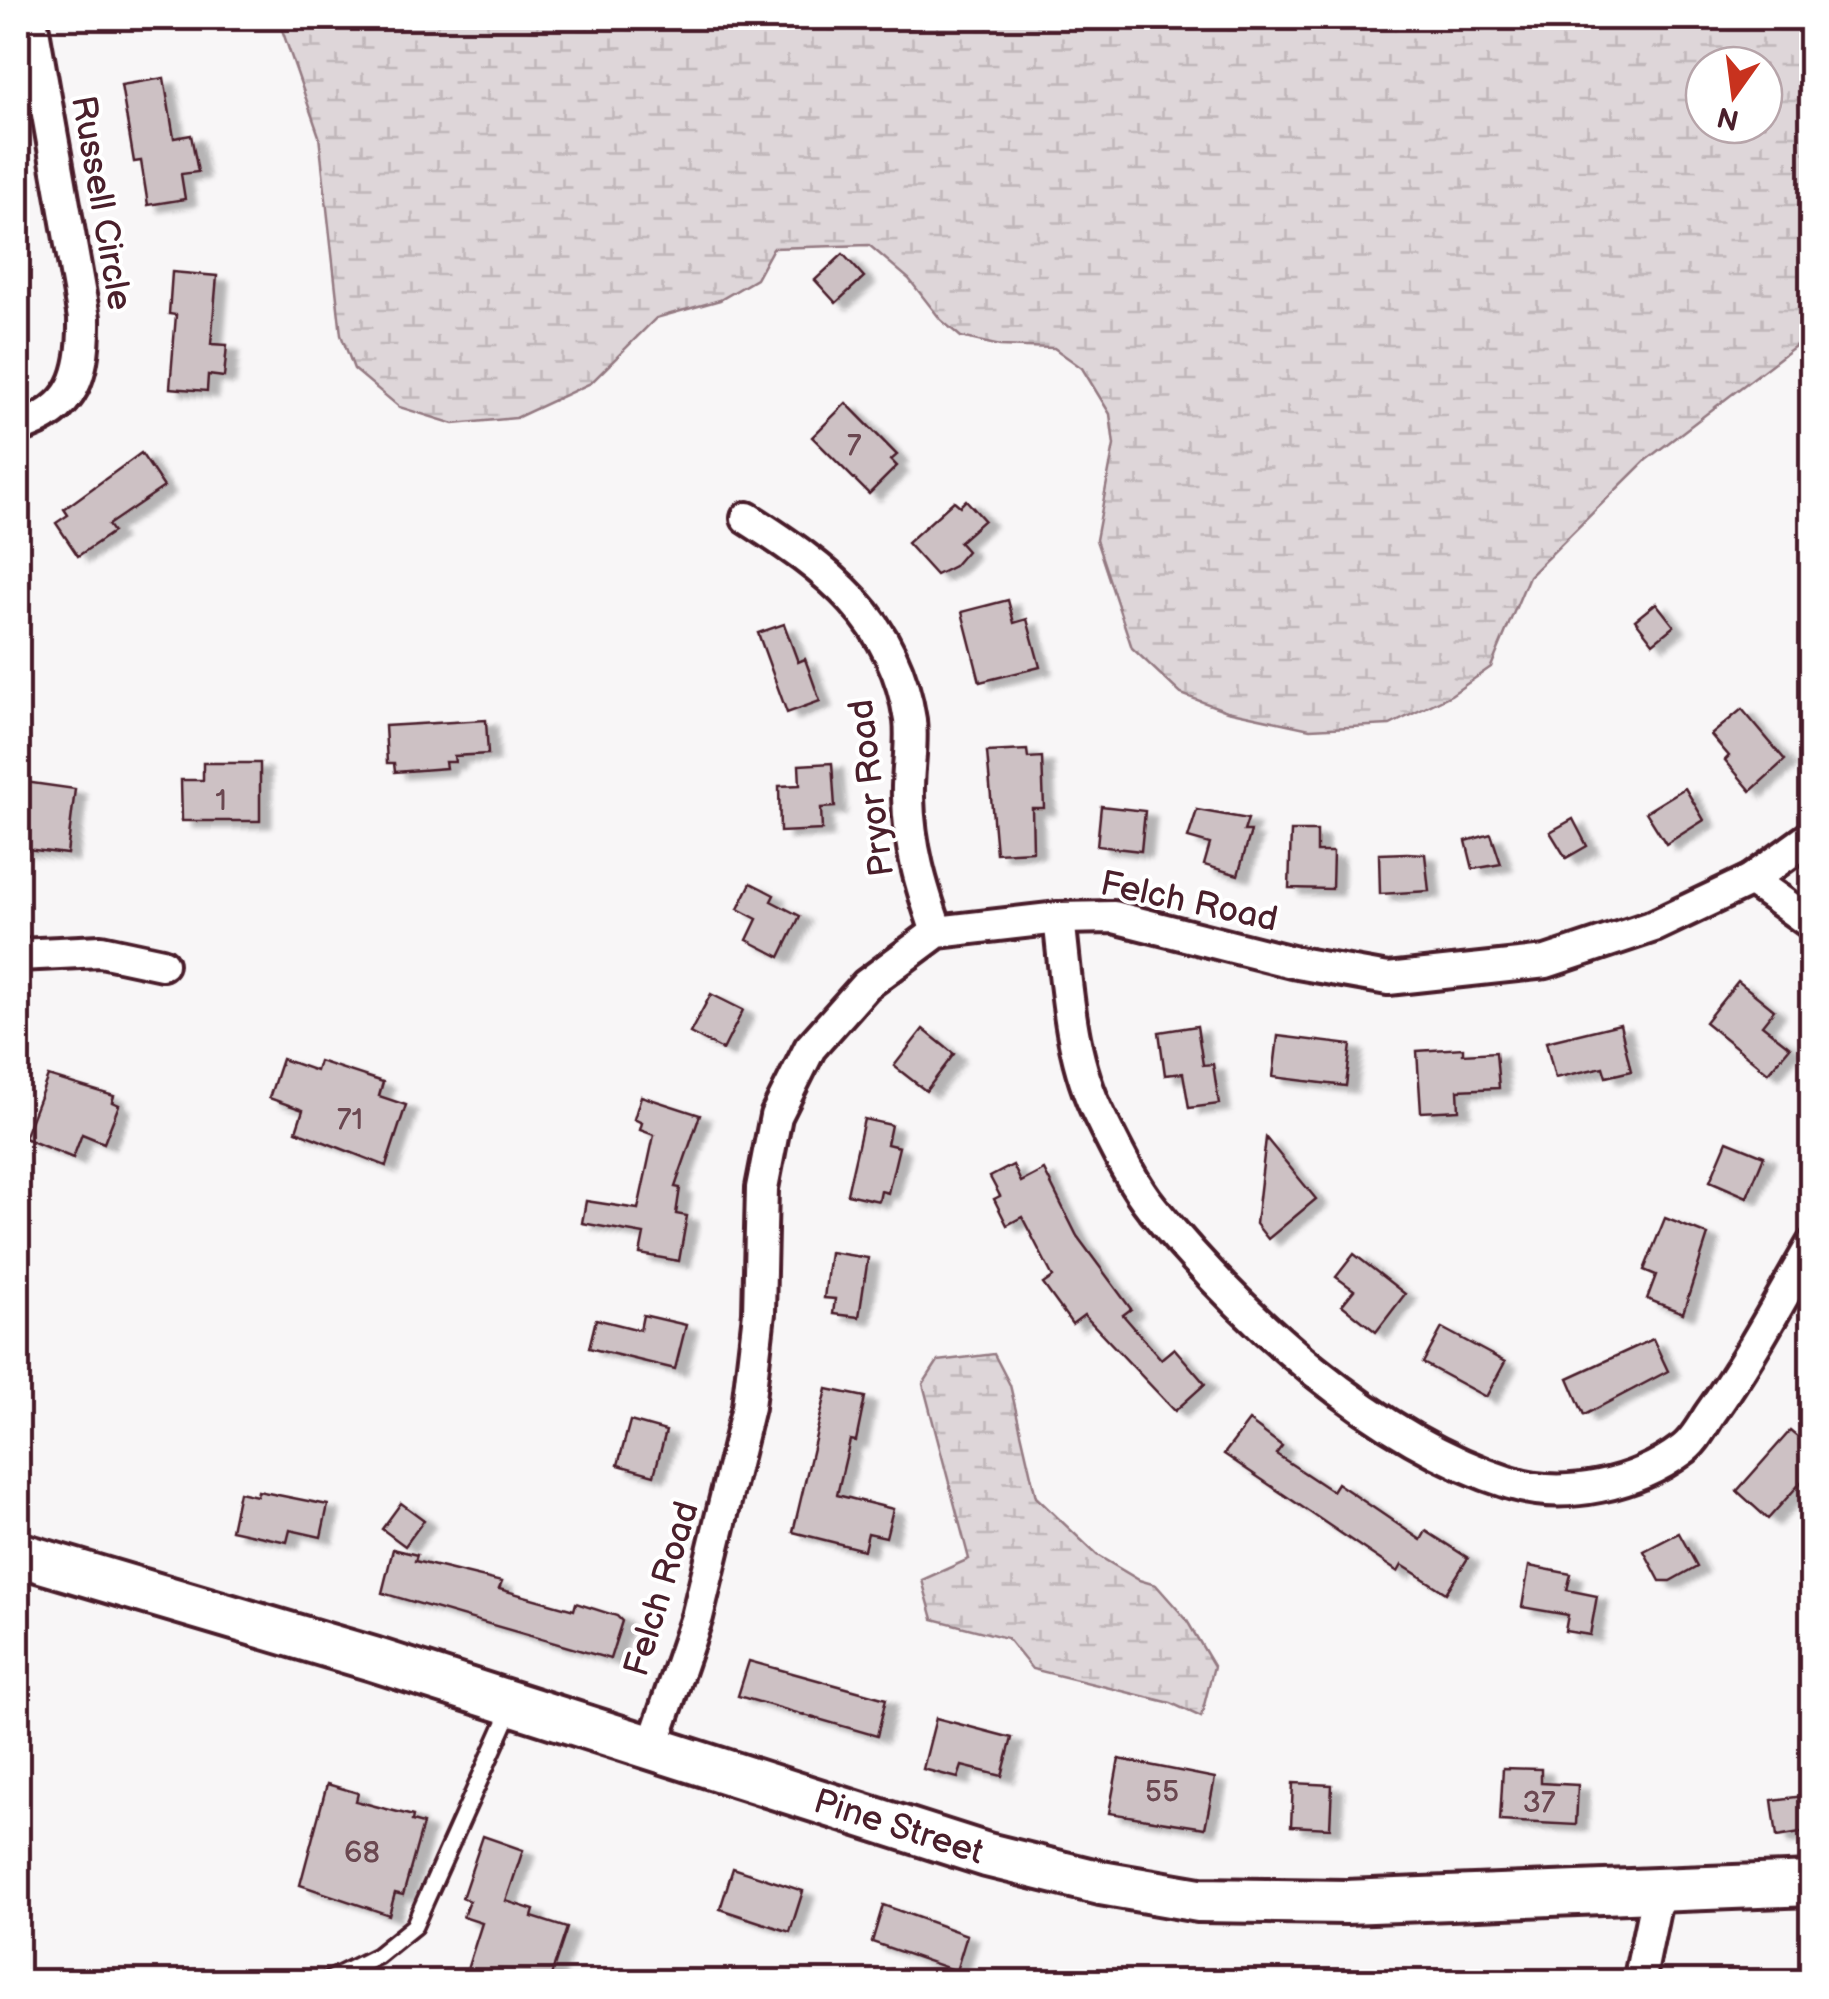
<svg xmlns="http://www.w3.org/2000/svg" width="1829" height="1999" font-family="'Balsamiq Sans',sans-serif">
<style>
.wetland{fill:url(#wetland-marsh);stroke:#947a82;stroke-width:2.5;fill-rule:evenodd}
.building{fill:#cdc1c4;stroke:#4a1f2b;stroke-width:2.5;filter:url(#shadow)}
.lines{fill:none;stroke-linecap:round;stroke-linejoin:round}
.lane-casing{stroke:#4a1f2b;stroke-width:22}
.street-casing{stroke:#4a1f2b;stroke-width:38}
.secondary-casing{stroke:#4a1f2b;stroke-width:50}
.lane{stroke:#fff;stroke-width:15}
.street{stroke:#fff;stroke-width:30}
.secondary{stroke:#fff;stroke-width:42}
.labels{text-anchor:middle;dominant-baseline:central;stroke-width:8;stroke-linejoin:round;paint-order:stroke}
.number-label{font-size:30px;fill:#6b4851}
.street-label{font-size:35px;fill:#4a1f2b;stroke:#fff}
</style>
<defs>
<pattern id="wetland-marsh" width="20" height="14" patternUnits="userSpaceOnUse" patternTransform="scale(2.5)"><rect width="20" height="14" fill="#ded6d9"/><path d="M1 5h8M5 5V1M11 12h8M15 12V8" fill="none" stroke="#c0b7ba"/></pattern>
<filter id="shadow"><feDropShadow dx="11" dy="6" stdDeviation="2.5" flood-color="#0004"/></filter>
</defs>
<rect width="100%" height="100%" fill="#f8f6f7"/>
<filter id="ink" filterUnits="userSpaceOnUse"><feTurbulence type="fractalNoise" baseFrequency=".01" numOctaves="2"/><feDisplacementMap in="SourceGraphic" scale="20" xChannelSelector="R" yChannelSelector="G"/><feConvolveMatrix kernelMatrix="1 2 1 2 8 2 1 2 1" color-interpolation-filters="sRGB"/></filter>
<g filter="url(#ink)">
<g class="wetland">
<path d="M278,18h620l8,12 19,-7v-5h886v316l-165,126 -117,116 -38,91 -40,28 -61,30 -80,4 -83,-18 -46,-17 -49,-46 -36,-108 18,-95 -4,-31 -28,-46 -28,-20 -54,-2 -39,-9 -20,-17 -32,-41 -40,-34 -96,3 -17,31 -36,21 -64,18 -65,65 -75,35 -62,6 -55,-17 -45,-38 -13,-34 -22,-199zM1704,65h60v60h-60z"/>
<path d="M994,1354l16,31 26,112 61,58 42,25 17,5 30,34 28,47 -13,51 -30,-14 -139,-34 -25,-31 -74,-19 -11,-39 47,-21 -46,-175 15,-23z"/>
</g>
<g class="building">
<path d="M164,78l10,60 17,-3 7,37 -17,2 4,25 -37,6 -7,-44 -7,1 -13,-77z"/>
<path d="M843,254l21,23 -28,26 -21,-23z"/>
<path d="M172,272l45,4 -6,68 16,1 -3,32 -16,-2 -1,16 -37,-3 6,-73 -7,-1z"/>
<path d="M846,403l51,52 -6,5 6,6 -28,28 -57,-57z"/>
<path d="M141,453l23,34 -56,38 5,7 -35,24 -22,-33 12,-8 -4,-6z"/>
<path d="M966,500l18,20 -25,22 8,9 -13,15 -18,9 -29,-32 47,-42 6,5z"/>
<path d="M1008,600l6,23 13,-4 13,48 -60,15 -18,-70z"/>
<path d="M1656,603l18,23 -21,17 -18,-23z"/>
<path d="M784,624l14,38 7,-3 15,42 -33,12 -29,-80z"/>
<path d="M1742,709l43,51 -34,31 -26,-31 4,-4 -18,-21z"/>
<path d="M486,720l2,34 -34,2 1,6h-10l1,6 -51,4 -1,-9h-7l-2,-37z"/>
<path d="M1027,750l1,8 14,-1 2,51h-12l1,43 -37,2 -9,-101z"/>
<path d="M203,763h57v58h-78l-1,-41h22z"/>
<path d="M832,763l3,44 -14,1 1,22 -42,2 -1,-46 21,-1 -1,-20z"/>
<path d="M18,781l57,8 -8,65 -49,-6z"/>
<path d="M1685,788l19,32 -38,24 -20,-32z"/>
<path d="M1101,806l44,5 -4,40 -44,-5z"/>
<path d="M1197,810l51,9 -4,12h7l-13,44 -34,-10 6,-21 -22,-6z"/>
<path d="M1573,819l14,27 -21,12 -16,-26z"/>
<path d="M1291,831h26v21h16l-1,37 -43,-1z"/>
<path d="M1491,834l10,30 -28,5 -7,-28z"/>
<path d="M1407,853l18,1 4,37 -49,3 -1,-40z"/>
<path d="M751,883l23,12 -3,6 29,15 -20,41 -33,-17 10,-21 -19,-10z"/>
<path d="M1738,981l36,29 -12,15 28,22 -22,26 -63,-51z"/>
<path d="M711,994l32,16 -20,40 -33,-17z"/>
<path d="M1620,1024l11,47 -25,6 -3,-10 -48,11 -9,-36z"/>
<path d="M1197,1026l6,39 10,-1 6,40 -30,4 -6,-35 -18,2 -6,-43z"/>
<path d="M923,1029l31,25 -28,37 -32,-25z"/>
<path d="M1278,1036l73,9 -5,41 -73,-9z"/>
<path d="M1463,1048v6l33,-2 3,36 -41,2 1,20 -38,2 -4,-61z"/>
<path d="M282,1059l34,12 3,-10 64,21 -4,14 27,9 -20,61 -90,-35 7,-21 -34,-12z"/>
<path d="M48,1076l66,20 -2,6 7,3 -15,38 -22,-9 -9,24 -49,-20z"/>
<path d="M641,1096l59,19 -25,72 5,1 -4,26 11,2 -8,45 -39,-7 4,-20 -62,-11 4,-22 52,8 16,-74 -14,-5 2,-7 -8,-4z"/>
<path d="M864,1119l27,6 -4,19 12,3 -11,46 -7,-2 -2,10 -32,-7z"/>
<path d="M1266,1138l50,61 -48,40 -12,-15z"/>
<path d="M1727,1141l37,15 -17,41 -37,-16z"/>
<path d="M1013,1165l8,17 23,-12 33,66 54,73 -8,6 38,44 13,-11 31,36 -30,27 -91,-96 -12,9 -29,-40 10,-7 -31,-60 -15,8 -13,-26 6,-3 -10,-19z"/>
<path d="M1665,1218l43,17 -25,78 -36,-14 9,-24 -12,-5z"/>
<path d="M830,1252l38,6 -9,59 -26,-3 2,-15 -11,-1z"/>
<path d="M1354,1254l51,40 -29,38 -34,-27 12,-15 -18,-13z"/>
<path d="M643,1315l43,10 -11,44 -86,-21 7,-29 44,11z"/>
<path d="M1442,1328l63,34 -19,35 -63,-34z"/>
<path d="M1653,1339l15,32 -84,44 -16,-37z"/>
<path d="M827,1389l38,8 -9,44 -6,-1 -13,55 56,14 -7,28 -18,-4 -4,17 -71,-18z"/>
<path d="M630,1421l36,10 -12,44 -36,-10z"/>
<path d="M1249,1421l33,25 -6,8 56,37 5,-8 84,57 5,-9 42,27 -22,35 -44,-28 -4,7 -174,-118z"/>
<path d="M1790,1431l22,18v21l-44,49 -31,-28z"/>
<path d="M258,1491l70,14 -7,32 -31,-7 -3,12 -56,-12 8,-38 18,4z"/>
<path d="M401,1503l23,17 -19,26 -23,-17z"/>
<path d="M1679,1533l18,33 -27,15h-10l-16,-30z"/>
<path d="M393,1549l24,6 -2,6 87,21 -3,7 75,21 2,-7 41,13 5,5 -12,38 -228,-66z"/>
<path d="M1529,1566l42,8 -4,16 30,6 -7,39 -25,-4 3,-16 -46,-8z"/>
<path d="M749,1661l137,38 -9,37 -139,-40z"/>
<path d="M936,1718l76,20 -10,38 -40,-10 -4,12 -35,-9z"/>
<path d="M1119,1759l96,19 -10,50 -96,-15z"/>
<path d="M1503,1768l38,1v14l37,2 -2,40 -76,-4z"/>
<path d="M1293,1783l39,2 -2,43 -39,-2z"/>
<path d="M327,1784l31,9 -2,8 57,15 -1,5 11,3 -20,71 -8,-2 -6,22 -89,-30z"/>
<path d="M1812,1795v36l-35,6 -5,-37z"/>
<path d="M483,1836l40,14 -17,51 28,9 -2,7 35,11 -18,54h-86l19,-59 -19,-6 6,-16 -7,-3z"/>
<path d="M733,1868l70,23 -13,41 -70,-23z"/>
<path d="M883,1905l84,30 -11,36 -84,-29z"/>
</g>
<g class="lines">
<defs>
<path id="lane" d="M325,1982l52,-26 37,-30 98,-219"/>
<g id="street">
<path d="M18,427c57,-16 67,-55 66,-109l-53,-300"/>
<path d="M747,518c80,51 148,101 163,202 3,25 -3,52 -2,77 1,49 13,89 29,135"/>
<path d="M1751,880l61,44"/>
<path d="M1059,918c8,66 10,138 41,199 15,30 32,66 53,92 89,109 220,230 357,274 55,18 127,1 172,-33 12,-8 20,-24 28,-36 38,-53 69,-112 102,-169"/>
<path d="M18,955l83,-4 61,13"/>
<path d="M652,1748l45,-131 51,-210 11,-94 3,-125 14,-72 34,-68 56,-63 71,-53 122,-14 55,-1 178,45 96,17 158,-17 108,-36 97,-46 61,-44"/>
<path d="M1639,1982l19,-92"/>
</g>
<g id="secondary">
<path id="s1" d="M18,1554l355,105 614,196 114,28 98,17 147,2 466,-18"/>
</g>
</defs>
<use href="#lane" class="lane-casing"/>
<use href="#street" class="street-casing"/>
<use href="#secondary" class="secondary-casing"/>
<use href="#lane" class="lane"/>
<use href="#street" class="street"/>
<use href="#secondary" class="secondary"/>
</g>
</g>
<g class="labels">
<g class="number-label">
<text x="854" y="446">7</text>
<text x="221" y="801">1</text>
<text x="350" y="1120">71</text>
<text x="1162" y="1792">55</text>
<text x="1539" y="1803">37</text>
<text x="362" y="1853">68</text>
</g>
<g class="street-label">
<text transform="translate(101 203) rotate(80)">Russell Circle</text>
<text transform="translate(872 788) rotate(-97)">Pryor Road</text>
<text transform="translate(1189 902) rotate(12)">Felch Road</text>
<text transform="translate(662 1589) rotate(-73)">Felch Road</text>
<text stroke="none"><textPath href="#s1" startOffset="922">Pine Street</textPath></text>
</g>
</g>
<rect width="1829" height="1999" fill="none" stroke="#fff" stroke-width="60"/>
<rect x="30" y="30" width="1769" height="1939" fill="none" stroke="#4a1f2b" stroke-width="4" filter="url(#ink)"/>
<g transform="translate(1734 95) rotate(194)"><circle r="48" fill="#ffffff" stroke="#b7a5aa" stroke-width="2.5"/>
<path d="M0-8L18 38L0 25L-18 38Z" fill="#c8321e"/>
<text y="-15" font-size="28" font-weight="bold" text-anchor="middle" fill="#4a1f2b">N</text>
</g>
</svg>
